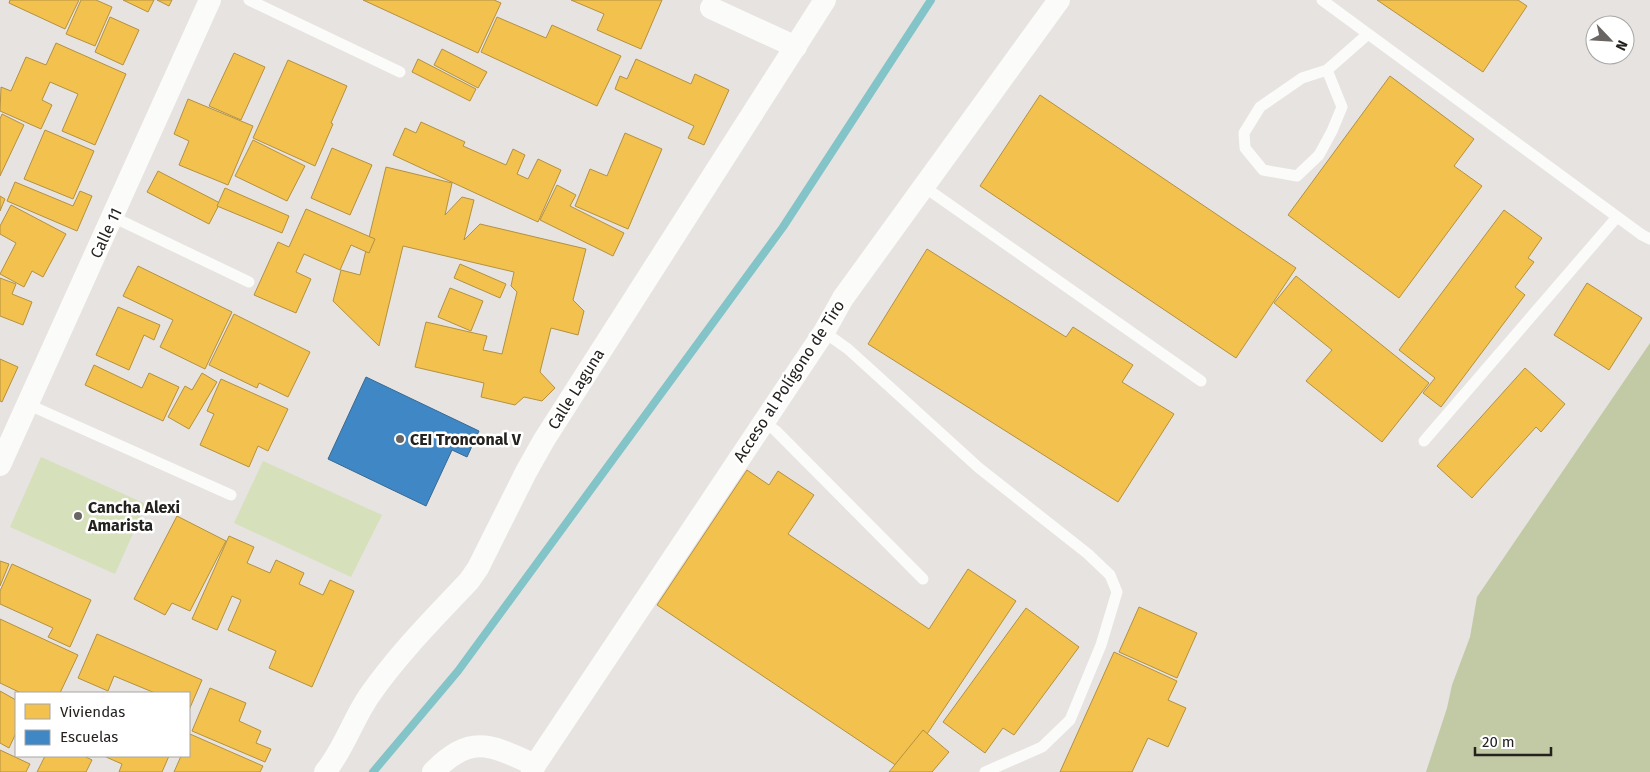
<svg xmlns="http://www.w3.org/2000/svg" width="1650" height="772" font-family="'Fira Sans',sans-serif">
<style>
.green{fill:#d6e0bb}
.forest{fill:#c2caa5}
.homes{fill:#f2c14e;stroke:#b49140}
.schools{fill:#3f88c5;stroke:#376993}
.lines{fill:none;stroke-linecap:round;stroke-linejoin:round}
.stream{stroke:#82c4c8;stroke-width:8}
.lane{stroke:#fbfbfa;stroke-width:11}
.street{stroke:#fbfbfa;stroke-width:22}
.poi-dot{fill:#686563;stroke:#fff;stroke-width:2}
.labels{text-anchor:middle;dominant-baseline:central;stroke-width:5;stroke-linejoin:round;paint-order:stroke}
.street-label{font-size:16px;fill:#24211f;stroke:#fff}
.poi-label{font-size:16px;font-weight:bold;fill:#24211f;stroke:#fff;text-anchor:start}
</style>
<rect width="100%" height="100%" fill="#e7e3e0"/>
<g class="green">
<path d="M41,457l105,47 -31,70 -105,-47z"/>
<path d="M263,461l119,54 -31,62 -117,-54z"/>
</g>
<path class="forest" d="M1650,343v429h-224l21,-64 5,-23 18,-48 7,-40z"/>
<g class="homes">
<path d="M10,0h69l-14,29 -56,-26z"/>
<path d="M81,0h15l16,7 -17,39 -29,-12z"/>
<path d="M123,0h31l-6,12z"/>
<path d="M157,0h15l-3,6z"/>
<path d="M363,0h131l7,3 -23,50z"/>
<path d="M571,0h91l-21,49 -44,-19 7,-16z"/>
<path d="M1377,0h141l9,6 -44,66z"/>
<path d="M110,17l29,13 -16,35 -28,-13z"/>
<path d="M497,17l49,21 6,-13 69,31 -24,50 -116,-54z"/>
<path d="M56,43l70,31 -31,71 -33,-14 16,-37 -28,-12 -8,18 10,5 -11,24 -41,-18 1,-24 10,4 15,-34 20,8z"/>
<path d="M442,49l45,23 -9,16 -44,-23z"/>
<path d="M234,53l31,14 -24,53 -32,-14z"/>
<path d="M418,59l58,30 -6,12 -58,-29z"/>
<path d="M636,59l55,25 4,-10 34,16 -25,55 -16,-7 6,-12 -79,-37 5,-13 7,3z"/>
<path d="M288,60l59,26 -16,37 2,1 -18,42 -62,-28z"/>
<path d="M1390,76l84,63 -20,27 28,20 -83,112 -111,-83z"/>
<path d="M1040,95l256,173 -60,90 -256,-172z"/>
<path d="M188,99l65,27 -25,59 -49,-20 10,-24 -15,-7z"/>
<path d="M2,114l22,11 -24,51v-57z"/>
<path d="M421,122l44,20 -2,4 43,19 7,-16 12,6 -8,19 11,5 10,-20 23,11 -23,52 -145,-67 12,-27 11,5z"/>
<path d="M45,130l49,21 -21,48 -49,-20z"/>
<path d="M625,133l37,16 -34,80 -53,-23 15,-37 17,7z"/>
<path d="M253,140l52,26 -18,35 -52,-25z"/>
<path d="M332,148l40,17 -22,50 -39,-17z"/>
<path d="M386,167l66,16 -7,32 17,-18 12,3 -10,40 16,-16 106,25 -13,51 11,11 -6,24 -27,-7 -11,44 15,16 -13,13 -18,-4 -9,8 -34,-8 3,-14 -69,-16 11,-45 61,14 -4,14 19,4 15,-62 -6,-6 3,-14 -111,-26 -24,100 -46,-45 8,-31 19,5z"/>
<path d="M158,171l62,32 -11,21 -62,-32z"/>
<path d="M15,182l58,24 7,-15 12,5 -15,35 -70,-30z"/>
<path d="M557,185l19,10 -6,11 54,27 -11,23 -73,-36z"/>
<path d="M225,188l64,28 -7,17 -65,-27z"/>
<path d="M0,196l5,3 -5,12z"/>
<path d="M11,205l55,29 -23,43 -11,-6 -8,16 -24,-13 16,-31 -16,-9v-8z"/>
<path d="M306,209l69,30 -6,14 -18,-8 -11,25 -36,-16 -8,18 15,7 -15,34 -42,-18 24,-53 11,5z"/>
<path d="M1504,210l38,28 -14,20 6,4 -19,25 10,8 -84,112 -18,-14 12,-15 -36,-28z"/>
<path d="M927,249l139,88 7,-10 60,38 -11,17 52,32 -56,88 -250,-158z"/>
<path d="M460,264l46,20 -6,14 -46,-20z"/>
<path d="M138,266l94,46 -27,57 -45,-22 13,-27 -50,-24z"/>
<path d="M1296,276l133,107 -47,59 -76,-61 26,-31 -58,-47z"/>
<path d="M0,278l16,6 -4,10 20,8 -9,23 -23,-9z"/>
<path d="M1587,283l55,35 -33,52 -55,-35z"/>
<path d="M450,288l33,13 -12,30 -33,-14z"/>
<path d="M118,307l42,18 -6,15 -10,-5 -15,35 -33,-15z"/>
<path d="M234,314l76,38 -22,45 -29,-14 -2,5 -48,-23z"/>
<path d="M0,359l18,8 -16,35 -2,-1z"/>
<path d="M94,365l48,23 7,-15 30,14 -16,34 -78,-36z"/>
<path d="M1525,368l40,36 -24,28 -5,-5 -64,71 -35,-32z"/>
<path d="M202,373l15,9 -28,47 -21,-12 17,-31 7,4z"/>
<path d="M221,379l67,30 -20,42 -10,-5 -9,21 -49,-22 14,-31 -7,-3z"/>
<path d="M747,470l22,15 9,-14 36,24 -26,39 141,95 39,-60 48,32 -113,169 -246,-165z"/>
<path d="M177,516l49,25 -36,70 -18,-8 -7,12 -31,-16z"/>
<path d="M229,536l25,11 -7,16 23,10 6,-13 28,13 -5,11 24,11 7,-15 24,11 -42,96 -43,-19 7,-17 -48,-21 13,-30 -9,-4 -15,34 -25,-11z"/>
<path d="M0,561l9,3 -9,22z"/>
<path d="M12,564l79,36 -21,47 -22,-10 5,-9 -53,-24v-13z"/>
<path d="M1139,607l58,26 -20,45 -58,-26z"/>
<path d="M1026,608l53,39 -65,88 -11,-7 -18,25 -42,-31z"/>
<path d="M0,619l78,36 -18,38h-39l-21,-10z"/>
<path d="M97,634l105,46 -13,30v-17h-34l-41,-17 -6,15 -30,-13z"/>
<path d="M1114,652l63,29 -9,19 18,8 -18,39 -20,-9 -16,34h-72z"/>
<path d="M210,688l36,15 -7,18 22,10 -5,12 15,6 -6,13 -73,-31z"/>
<path d="M0,691l16,9v33l-7,15 -9,-5z"/>
<path d="M923,730l26,22 -17,20h-43z"/>
<path d="M190,734l73,32 -3,6h-86l7,-16h8v-18z"/>
<path d="M0,750l30,14 -4,8h-26z"/>
<path d="M45,756h39l8,4 -6,12h-49z"/>
<path d="M107,756h62l-7,16h-43l3,-8 -16,-7z"/>
</g>
<path class="schools" d="M366,377l113,54 -12,26 -15,-7 -26,56 -98,-47z"/>
<g class="lines">
<path class="stream" d="M373,772l85,-101 325,-444 148,-227"/>
<g class="lane">
<path d="M249,0l151,72"/>
<path d="M1322,0l320,235 8,4"/>
<path d="M1327,70l15,37 -10,24 -13,24 -22,21 -34,-6 -18,-22 -1,-15 16,-26 42,-29 25,-8 41,-36"/>
<path d="M923,186l278,195"/>
<path d="M113,217l136,65"/>
<path d="M824,332l24,17 131,119 109,86 22,21 7,17 -16,53 -31,75 -28,27 -57,25"/>
<path d="M27,404l204,91"/>
<path d="M763,421l13,10 147,148"/>
<path d="M1424,441l193,-224"/>
</g>
<g class="street">
<path d="M711,8l85,39"/>
<path d="M0,465l210,-465"/>
<path d="M325,772c19,-23 27,-51 44,-76 29,-42 65,-78 100,-115l9,-13 48,-96 18,-32 281,-440"/>
<path d="M433,772c38,-39 58,-27 102,-7"/>
<path d="M532,772l3,-7 289,-433 19,-34 216,-298"/>
</g>
</g>
<g class="poi-dot">
<circle cx="400" cy="439" r="5"/>
<circle cx="78" cy="516" r="5"/>
</g>
<g class="labels">
<g class="street-label">
<text transform="translate(106 233) rotate(-65)">Calle 11</text>
<text transform="translate(789 381) rotate(-57)">Acceso al Polígono de Tiro</text>
<text transform="translate(576 389) rotate(-58)">Calle Laguna</text>
</g>
<g class="poi-label">
<text x="410" y="439">CEI Tronconal V</text>
<text x="88" y="507">Cancha Alexi<tspan x="88" dy="18">Amarista</tspan></text>
</g>
</g>
<rect x="15" y="692" width="175" height="65" fill="#ffffff" stroke="#a7a6a5"/>
<rect x="25" y="704" width="25" height="15" fill="#f2c14e" stroke="#a7a6a5"/>
<text x="60" y="717" font-size="15" fill="#24211f">Viviendas</text>
<rect x="25" y="730" width="25" height="15" fill="#3f88c5" stroke="#a7a6a5"/>
<text x="60" y="742" font-size="15" fill="#24211f">Escuelas</text>
<g transform="translate(1610 40) rotate(115)"><circle r="24" fill="#ffffff" stroke="#a7a6a5"/>
<path d="M0-4L9 19L0 12L-9 19Z" fill="#686563"/>
<text y="-8" font-size="14" font-weight="bold" text-anchor="middle" fill="#24211f">N</text>
</g>
<path d="M1475 747v8h76v-8" fill="none" stroke="#24211f" stroke-width="2.5"/>
<text x="1482" y="747" font-size="15" fill="#24211f" stroke="#ffffff" stroke-width="4" paint-order="stroke">20 m</text>
</svg>
